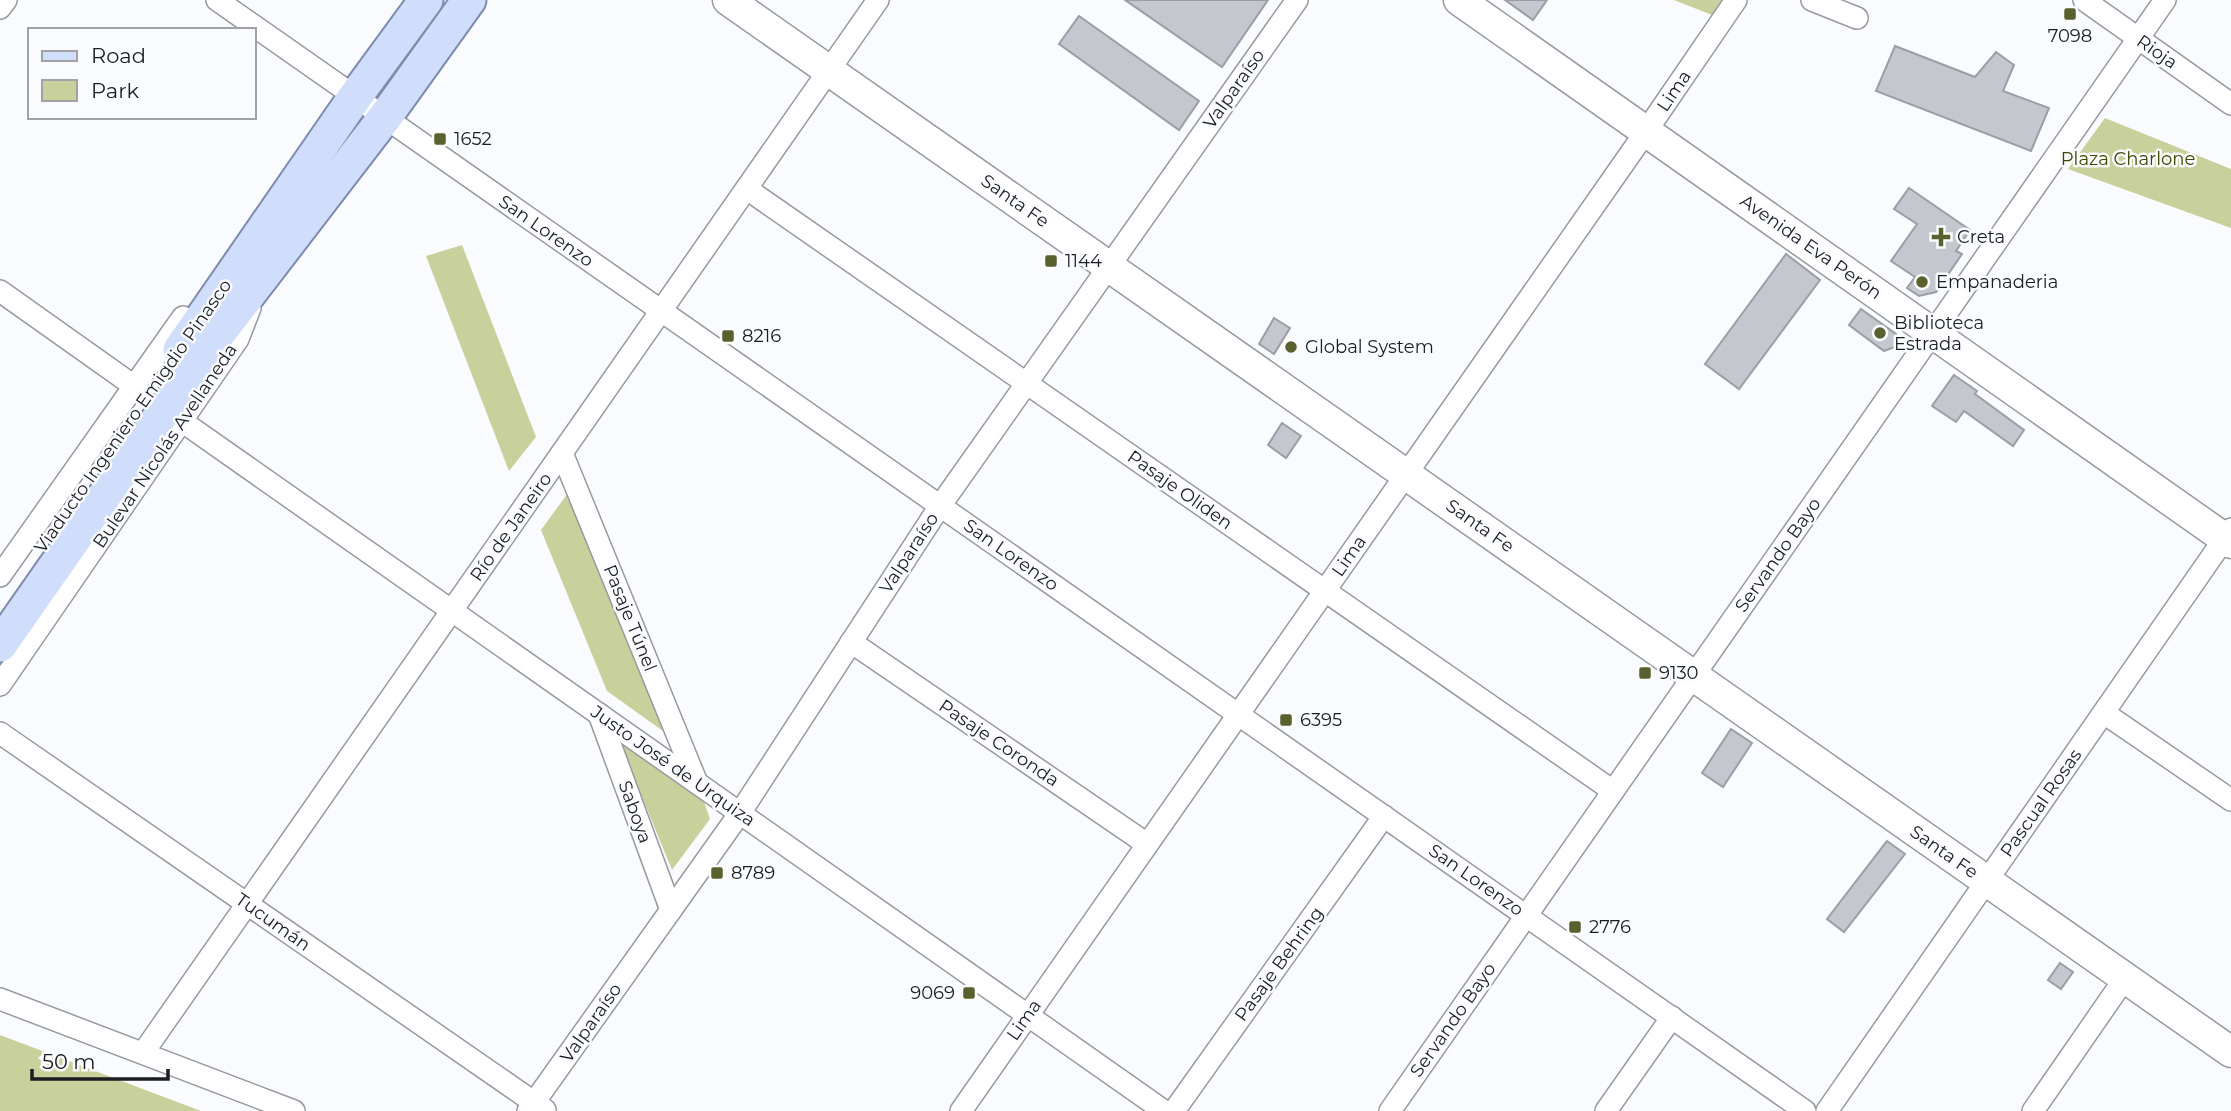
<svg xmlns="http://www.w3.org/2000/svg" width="2231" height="1111" font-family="Montserrat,sans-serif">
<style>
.green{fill:#c8d09c}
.building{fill:#c4c7ce;stroke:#9b9ea4;stroke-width:2}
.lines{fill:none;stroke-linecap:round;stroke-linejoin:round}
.minor-casing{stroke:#989aa1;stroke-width:24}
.secondary-casing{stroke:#989aa1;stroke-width:33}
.primary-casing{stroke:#7d8bad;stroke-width:37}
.minor{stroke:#fff;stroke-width:21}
.secondary{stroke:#fff;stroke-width:30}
.primary{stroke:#d0ddfb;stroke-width:33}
.poi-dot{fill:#5a602e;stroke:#fafbfe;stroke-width:2.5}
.labels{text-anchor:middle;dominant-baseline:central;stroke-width:5;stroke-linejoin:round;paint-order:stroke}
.poi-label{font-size:18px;fill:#1c1d20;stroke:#fafbfe;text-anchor:start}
.street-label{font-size:18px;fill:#1c1d20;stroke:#fafbfe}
.park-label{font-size:18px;fill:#404501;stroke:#fafbfe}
</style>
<rect width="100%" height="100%" fill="#fafbfe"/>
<g class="green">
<path d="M1674,0h48l-10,15z"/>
<path d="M2105,118l126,51v59l-163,-59z"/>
<path d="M462,245l74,192 -27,34 -83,-215z"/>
<path d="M568,493l102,243 -63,-45 -66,-161z"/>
<path d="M617,736l86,63 7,20 -38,51z"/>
<path d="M0,1035l201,76h-201z"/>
</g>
<g class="building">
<path d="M1125,0h143l-46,67z"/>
<path d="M1505,0h42l-14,20z"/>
<path d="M1079,16l120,85 -20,29 -120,-86z"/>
<path d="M1895,46l80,31 21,-25 18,13 -11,26 46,17 -18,43 -155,-60z"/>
<path d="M1909,188l61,42 -14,21 6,3 -26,38 -17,4 -12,-8 8,-11 -24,-16 26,-37 -23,-15z"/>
<path d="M1786,254l34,26 -81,109 -34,-25z"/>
<path d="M1861,309l35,25 4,11 -16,6 -35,-26z"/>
<path d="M1274,318l16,10 -16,26 -15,-10z"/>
<path d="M1954,375l23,16 -2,3 49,36 -11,16 -49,-35 -8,11 -24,-16z"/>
<path d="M1282,423l19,13 -15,22 -18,-13z"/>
<path d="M1731,729l21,14 -29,44 -21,-14z"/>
<path d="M1887,841l18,13 -61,78 -17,-13z"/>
<path d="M2060,963l13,9 -12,17 -13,-9z"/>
</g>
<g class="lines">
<defs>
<g id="minor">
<path d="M217,0l1588,1111"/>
<path d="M1812,0l45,18"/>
<path d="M2084,0l147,104"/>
<path d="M0,8l6,-8"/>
<path d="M747,189l866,602"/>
<path d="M0,291l134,95"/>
<path d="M183,422l981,689"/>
<path d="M562,453l135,330"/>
<path d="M0,576l183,-259"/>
<path d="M851,642l296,202"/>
<path d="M0,685l238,-346 12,-31"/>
<path d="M2104,713l127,87"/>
<path d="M599,714l72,196"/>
<path d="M0,733l545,377"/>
<path d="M0,999l294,112"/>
<path d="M143,1053l735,-1053"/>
<path d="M528,1111l212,-298 200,-307 357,-506"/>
<path d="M961,1111l686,-981 89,-130"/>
<path d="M1174,1111l210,-295"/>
<path d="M1390,1111l775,-1111"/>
<path d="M1606,1111l66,-94"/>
<path d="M1827,1111l404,-582"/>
<path d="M2033,1111l92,-133"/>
</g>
<g id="secondary">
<path d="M728,0l1503,1052"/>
<path d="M1459,0l772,543"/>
</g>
<g id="primary">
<path d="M180,350l175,-253 71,-97"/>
<path d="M0,645l212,-303 173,-225 84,-117"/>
</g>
</defs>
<use href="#minor" class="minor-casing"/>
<use href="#secondary" class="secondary-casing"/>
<use href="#primary" class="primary-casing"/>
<use href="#minor" class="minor"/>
<use href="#secondary" class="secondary"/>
<use href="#primary" class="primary"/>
</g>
<g class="poi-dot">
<rect x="2063" y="7" width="14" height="14" rx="3.5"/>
<rect x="433" y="132" width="14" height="14" rx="3.5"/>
<path d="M1937.5 226.5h7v7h7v7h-7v7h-7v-7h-7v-7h7z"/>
<rect x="1044" y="254" width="14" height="14" rx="3.5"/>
<circle cx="1922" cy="282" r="7"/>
<circle cx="1880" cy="333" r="7"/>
<rect x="721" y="329" width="14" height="14" rx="3.5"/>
<circle cx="1291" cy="347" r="7"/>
<rect x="1638" y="666" width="14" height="14" rx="3.5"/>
<rect x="1279" y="713" width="14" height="14" rx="3.5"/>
<rect x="710" y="866" width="14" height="14" rx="3.5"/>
<rect x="1568" y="920" width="14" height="14" rx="3.5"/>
<rect x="962" y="986" width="14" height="14" rx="3.5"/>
</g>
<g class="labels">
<g class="poi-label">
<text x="2070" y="36" text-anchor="middle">7098</text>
<text x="454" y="139">1652</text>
<text x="1957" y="237">Creta</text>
<text x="1065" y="261">1144</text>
<text x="1936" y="282">Empanaderia</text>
<text x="1894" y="323">Biblioteca<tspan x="1894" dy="21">Estrada</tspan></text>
<text x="742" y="336">8216</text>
<text x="1305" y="347">Global System</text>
<text x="1659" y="673">9130</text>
<text x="1300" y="720">6395</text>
<text x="731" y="873">8789</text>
<text x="1589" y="927">2776</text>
<text x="955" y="993" text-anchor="end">9069</text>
</g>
<g class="street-label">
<text transform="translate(2157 52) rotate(35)">Rioja</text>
<text transform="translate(1234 89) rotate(-55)">Valparaíso</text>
<text transform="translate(1674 91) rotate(-56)">Lima</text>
<text transform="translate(1015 201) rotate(35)">Santa Fe</text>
<text transform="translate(546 231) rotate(35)">San Lorenzo</text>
<text transform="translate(1811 247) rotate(35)">Avenida Eva Perón</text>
<text transform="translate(133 416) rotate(-55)">Viaducto Ingeniero Emigdio Pinasco</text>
<text transform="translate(165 446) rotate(-56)">Bulevar Nicolás Avellaneda</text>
<text transform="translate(1180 490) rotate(35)">Pasaje Oliden</text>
<text transform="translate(1480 526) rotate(35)">Santa Fe</text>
<text transform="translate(511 527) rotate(-55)">Río de Janeiro</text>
<text transform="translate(909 553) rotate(-57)">Valparaíso</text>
<text transform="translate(1011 555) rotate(35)">San Lorenzo</text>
<text transform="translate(1778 555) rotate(-55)">Servando Bayo</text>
<text transform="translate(1349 556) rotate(-55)">Lima</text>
<text transform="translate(630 618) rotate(68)">Pasaje Túnel</text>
<text transform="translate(999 743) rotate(34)">Pasaje Coronda</text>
<text transform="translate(673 766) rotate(35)">Justo José de Urquiza</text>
<text transform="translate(2041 803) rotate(-55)">Pascual Rosas</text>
<text transform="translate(635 812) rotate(70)">Saboya</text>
<text transform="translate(1944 852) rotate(35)">Santa Fe</text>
<text transform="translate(1476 880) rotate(35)">San Lorenzo</text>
<text transform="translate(273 922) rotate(35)">Tucumán</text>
<text transform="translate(1279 964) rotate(-54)">Pasaje Behring</text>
<text transform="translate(1024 1020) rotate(-55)">Lima</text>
<text transform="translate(1453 1020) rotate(-55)">Servando Bayo</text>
<text transform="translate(591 1023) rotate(-55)">Valparaíso</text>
</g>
<g class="park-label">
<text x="2128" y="159">Plaza Charlone</text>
</g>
</g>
<rect x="28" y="28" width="228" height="91" fill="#fafbfe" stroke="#a1a2a5" stroke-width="2"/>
<rect x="42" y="51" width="35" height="10" fill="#d0ddfb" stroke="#a1a2a5" stroke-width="2"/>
<text x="91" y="63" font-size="21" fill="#1c1d20">Road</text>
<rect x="42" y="80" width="35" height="21" fill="#c8d09c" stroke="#a1a2a5" stroke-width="2"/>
<text x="91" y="98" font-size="21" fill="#1c1d20">Park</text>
<path d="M32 1069v10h136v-10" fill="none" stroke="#1c1d20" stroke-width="3.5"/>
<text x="42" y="1069" font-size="21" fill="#1c1d20" stroke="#fafbfe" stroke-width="5" paint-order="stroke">50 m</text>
</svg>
